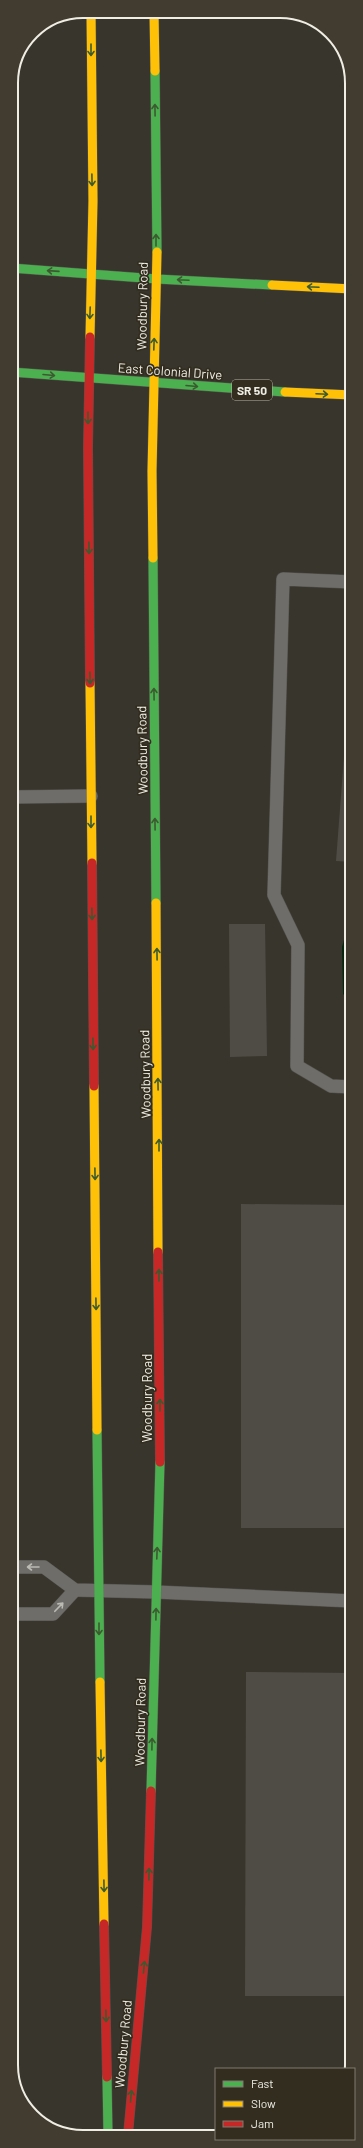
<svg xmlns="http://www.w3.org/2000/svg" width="363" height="2148" font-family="Barlow,sans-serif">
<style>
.water{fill:#05260e}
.building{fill:#4f4c46}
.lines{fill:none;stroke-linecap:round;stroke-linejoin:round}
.lane-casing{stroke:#54524b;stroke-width:14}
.fast-casing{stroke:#54524b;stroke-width:10}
.slow-casing{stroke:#54524b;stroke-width:10}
.jam-casing{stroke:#54524b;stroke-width:10}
.lane{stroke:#6e6d69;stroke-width:13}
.fast{stroke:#4caf50;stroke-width:9}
.slow{stroke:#ffc107;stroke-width:9}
.jam{stroke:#c62828;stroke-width:9}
.oneway{stroke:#3b5a30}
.oneway2{stroke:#bbbab3}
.labels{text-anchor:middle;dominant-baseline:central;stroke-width:3.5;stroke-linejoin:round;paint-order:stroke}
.shield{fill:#322d1f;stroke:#b6b3a9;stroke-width:1}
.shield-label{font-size:12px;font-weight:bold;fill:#efede4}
.street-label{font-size:13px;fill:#efede4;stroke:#322d1f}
.rim{fill:none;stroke:#efede4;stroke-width:2}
</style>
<rect width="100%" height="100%" fill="#38352d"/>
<path class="water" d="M352,921v82l-9,-9 -1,-47 7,-25z"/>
<g class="building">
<path d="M351,665h1v197l-16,-1z"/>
<path d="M229,924h36l2,132 -37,1z"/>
<path d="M241,1204l111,1v323h-111z"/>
<path d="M246,1672l106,1v323h-107z"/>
</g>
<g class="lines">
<defs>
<g id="lane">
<path d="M352,582l-69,-3 -9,316 24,50 -1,121 34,20 21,1"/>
<path d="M11,797l80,-1"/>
<path d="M11,1567h33l31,23 81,2 196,9"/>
<path d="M11,1614h42l22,-24"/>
</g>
<g id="fast">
<path d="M155,71l2,181"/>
<path d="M11,268l146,11 115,6"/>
<path d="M11,372l274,20"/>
<path d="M153,558l3,345"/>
<path d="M97,1430l3,252"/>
<path d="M151,1791l9,-329"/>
<path d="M107,2077l1,58"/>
</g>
<g id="slow">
<path d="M154,12l1,59"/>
<path d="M272,285l80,4"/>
<path d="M90,337l3,-136 -2,-190"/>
<path d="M285,392l67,3"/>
<path d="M153,558l-1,-87 5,-219"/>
<path d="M90,683l2,180"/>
<path d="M156,903l2,349"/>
<path d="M94,1086l3,344"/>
<path d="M100,1682l4,242"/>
</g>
<g id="jam">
<path d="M90,683l-2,-236 2,-110"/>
<path d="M92,863l2,223"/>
<path d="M158,1252l2,210"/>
<path d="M104,1924l3,153"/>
<path d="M128,2135l19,-208 4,-136"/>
</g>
</defs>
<use href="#lane" class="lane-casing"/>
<use href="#fast" class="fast-casing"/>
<use href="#slow" class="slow-casing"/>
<use href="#jam" class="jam-casing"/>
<use href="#lane" class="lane"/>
<use href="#fast" class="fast"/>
<use href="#slow" class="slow"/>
<use href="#jam" class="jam"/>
</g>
<defs><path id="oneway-shaft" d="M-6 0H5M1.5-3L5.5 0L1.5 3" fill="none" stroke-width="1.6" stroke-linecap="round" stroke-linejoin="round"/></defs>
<g class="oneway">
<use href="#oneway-shaft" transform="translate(91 50) rotate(90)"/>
<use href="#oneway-shaft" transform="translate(155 110) rotate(-91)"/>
<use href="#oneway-shaft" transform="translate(92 180) rotate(89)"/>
<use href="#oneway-shaft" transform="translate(156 240) rotate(-90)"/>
<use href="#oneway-shaft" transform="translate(53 271) rotate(-176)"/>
<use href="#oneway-shaft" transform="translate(183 280) rotate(-177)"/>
<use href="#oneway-shaft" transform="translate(313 287) rotate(-177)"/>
<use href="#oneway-shaft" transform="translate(90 313) rotate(92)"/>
<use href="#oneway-shaft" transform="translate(154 344) rotate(-88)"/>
<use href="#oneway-shaft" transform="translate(49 375) rotate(5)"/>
<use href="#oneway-shaft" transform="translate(192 386) rotate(5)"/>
<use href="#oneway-shaft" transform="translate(322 394) rotate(3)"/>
<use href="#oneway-shaft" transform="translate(88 418) rotate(90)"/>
<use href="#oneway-shaft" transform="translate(89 548) rotate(89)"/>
<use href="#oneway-shaft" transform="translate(90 678) rotate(89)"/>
<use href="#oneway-shaft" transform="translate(154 694) rotate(-91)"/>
<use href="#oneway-shaft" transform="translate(91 822) rotate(90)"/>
<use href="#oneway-shaft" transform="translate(155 824) rotate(-91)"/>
<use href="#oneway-shaft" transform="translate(92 914) rotate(89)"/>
<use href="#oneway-shaft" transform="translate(157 954) rotate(-91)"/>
<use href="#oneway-shaft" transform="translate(93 1044) rotate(89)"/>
<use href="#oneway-shaft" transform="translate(158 1084) rotate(-91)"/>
<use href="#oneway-shaft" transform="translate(159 1145) rotate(-90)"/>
<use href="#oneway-shaft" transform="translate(95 1174) rotate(89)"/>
<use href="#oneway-shaft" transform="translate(159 1275) rotate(-90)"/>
<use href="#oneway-shaft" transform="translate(96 1304) rotate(89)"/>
<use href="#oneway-shaft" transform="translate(160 1405) rotate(-90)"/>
<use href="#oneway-shaft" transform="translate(157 1553) rotate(-88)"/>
<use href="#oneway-shaft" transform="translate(156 1614) rotate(-89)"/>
<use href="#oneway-shaft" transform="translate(99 1629) rotate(90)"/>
<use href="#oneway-shaft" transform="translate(152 1744) rotate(-89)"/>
<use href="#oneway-shaft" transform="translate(101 1756) rotate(89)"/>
<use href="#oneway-shaft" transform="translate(149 1874) rotate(-89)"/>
<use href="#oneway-shaft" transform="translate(104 1886) rotate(89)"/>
<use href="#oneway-shaft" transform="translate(144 1967) rotate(-85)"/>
<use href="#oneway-shaft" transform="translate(106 2016) rotate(89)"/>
<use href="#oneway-shaft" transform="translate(131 2096) rotate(-85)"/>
</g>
<g class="oneway2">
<use href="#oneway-shaft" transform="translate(33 1567) rotate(180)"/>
<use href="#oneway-shaft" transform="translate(59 1607) rotate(-46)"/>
</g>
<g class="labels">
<rect class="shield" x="232" y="380" width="40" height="20" rx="3"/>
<g class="shield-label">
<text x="252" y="390">SR 50</text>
</g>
<g class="street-label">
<text transform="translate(142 306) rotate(-89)">Woodbury Road</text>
<text transform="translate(170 371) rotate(4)">East Colonial Drive</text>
<text transform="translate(142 750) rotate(-91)">Woodbury Road</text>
<text transform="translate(145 1074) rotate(-91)">Woodbury Road</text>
<text transform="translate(147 1398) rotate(-90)">Woodbury Road</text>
<text transform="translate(140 1722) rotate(-89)">Woodbury Road</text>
<text transform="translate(123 2044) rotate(-85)">Woodbury Road</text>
</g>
</g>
<path d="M0 0H363V2148H0ZM83 18H280A65 65 0 0 1 345 83V2065A65 65 0 0 1 280 2130H83A65 65 0 0 1 18 2065V83A65 65 0 0 1 83 18Z" fill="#413c2f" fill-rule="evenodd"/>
<path class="rim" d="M83 18H280A65 65 0 0 1 345 83V2065A65 65 0 0 1 280 2130H83A65 65 0 0 1 18 2065V83A65 65 0 0 1 83 18Z"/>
<rect x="215" y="2068" width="140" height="72" fill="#322d1f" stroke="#7e7a6e"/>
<rect x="223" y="2081" width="20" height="6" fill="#4caf50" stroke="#7e7a6e"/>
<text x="251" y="2088" font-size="12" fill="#efede4">Fast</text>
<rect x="223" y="2101" width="20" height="6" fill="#ffc107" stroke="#7e7a6e"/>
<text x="251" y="2108" font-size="12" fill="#efede4">Slow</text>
<rect x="223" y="2121" width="20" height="6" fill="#c62828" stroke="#7e7a6e"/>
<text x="251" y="2128" font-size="12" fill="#efede4">Jam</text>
</svg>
